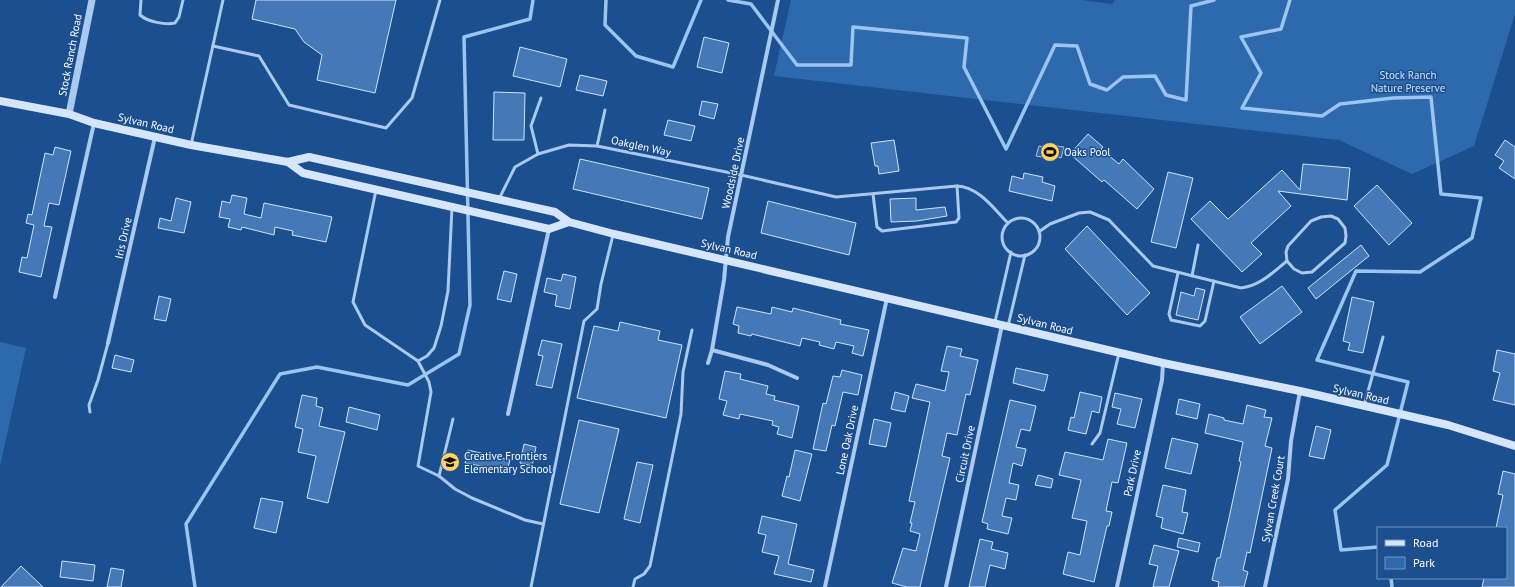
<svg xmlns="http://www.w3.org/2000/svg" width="1515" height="587" font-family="'PT Sans',sans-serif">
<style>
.green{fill:#2e69ad}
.water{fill:#3c6290;stroke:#9cc4f0}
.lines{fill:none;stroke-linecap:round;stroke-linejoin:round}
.stream{stroke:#9cc4f0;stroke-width:3.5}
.building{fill:#4478b7;stroke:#cfe3fa}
.service{stroke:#a9c9ee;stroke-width:3}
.minor{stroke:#a9c9ee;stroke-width:4}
.tertiary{stroke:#a9c9ee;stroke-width:7}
.secondary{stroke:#d6e6fa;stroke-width:8}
.labels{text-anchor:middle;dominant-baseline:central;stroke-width:3;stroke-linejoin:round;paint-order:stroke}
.street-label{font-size:11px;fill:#fff;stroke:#1b4f8f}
.park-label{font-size:11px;fill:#cfe3fa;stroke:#1b4f8f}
.poi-label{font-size:11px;fill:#fff;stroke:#1b4f8f;text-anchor:start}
</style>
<rect width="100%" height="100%" fill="#1b4f8f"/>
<g class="green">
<path d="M791,0h291l30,4 3,-4h400v14l-41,132 -62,28 -73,-34 -565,-64z"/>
<path d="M0,342l26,6 -26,118z"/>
</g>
<path class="water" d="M1050,145l14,2 -3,11 -6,-2 -1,3 -18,-3 3,-10 10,2z"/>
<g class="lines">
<g class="stream">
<path d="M606,0l-1,25 31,31 37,11 28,-67"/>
<path d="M728,0l23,4 46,61h54l2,-38 114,11 -3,29 42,82 49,-104 22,1 13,38 17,6 16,-13 32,-1 11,19 20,5 5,-94 23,-6"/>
<path d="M1290,0l-9,29 -40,8 20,36 -19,35 80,8 18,-12 53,-6 38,-1 10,97 40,4 -9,40 -52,34 -64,-1 -39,89 91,22 -21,83 -52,45 6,40 37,-3"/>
<path d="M1391,578l1,9"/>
<path d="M195,587l-9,-63 94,-150 37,-7 91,18 51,-31 11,-49 -6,-268 66,-18 3,-19"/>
</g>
</g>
<g class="building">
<path d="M256,0h140l-21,93 -58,-13 5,-25 -18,-13 -9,-13 -43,-10z"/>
<path d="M704,37l25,6 -7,30 -25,-6z"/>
<path d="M520,47l47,12 -7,28 -47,-11z"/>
<path d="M580,75l27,6 -4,15 -27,-6z"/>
<path d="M494,92l31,1 -1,47h-31z"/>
<path d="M702,101l16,3 -4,15 -15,-4z"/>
<path d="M668,120l27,6 -4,15 -27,-6z"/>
<path d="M1088,134l15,13 -2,2 18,15 4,-5 31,30 -17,20 -33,-29 -2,2 -32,-28z"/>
<path d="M894,140l5,31 -20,3 -1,-8h-3l-4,-23z"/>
<path d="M1505,140l10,7v32l-16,-11 5,-7 -9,-6z"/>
<path d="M55,147l16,4 -12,54 -10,-2 -5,23 8,1 -11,50 -22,-5 3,-15 5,1 7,-33 -8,-2 2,-9 4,1 13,-62 8,2z"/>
<path d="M580,159l129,29 -7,31 -129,-30z"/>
<path d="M1303,164l47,4 -3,32 -69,-9 13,15 -40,37 11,11 -20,18 -51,-53 19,-18 18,18 54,-49 18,20z"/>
<path d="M1168,172l25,6 -17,70 -25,-6z"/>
<path d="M1024,173l19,4 -1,5 13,4 -3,15 -43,-10 3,-15 11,3z"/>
<path d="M1377,185l35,38 -23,22 -35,-39z"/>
<path d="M232,195l15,3 -3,16 17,4 3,-15 68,14 -6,25 -34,-7 1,-4 -18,-4 -1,8 -32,-8 -1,3 -13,-3 2,-8 -11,-2 3,-16 8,2z"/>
<path d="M176,198l15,4 -7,31 -26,-5 2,-10 11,3z"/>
<path d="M916,198v12l29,-3 2,9 -30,5 -26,1 -1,-23z"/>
<path d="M768,201l88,22 -7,32 -88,-22z"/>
<path d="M1087,226l63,67 -23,22 -62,-66z"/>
<path d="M1361,245l8,11 -53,43 -8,-11z"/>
<path d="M504,271l13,3 -6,28 -14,-3z"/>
<path d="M563,274l13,3 -6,32 -15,-3 2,-11 -13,-3 3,-14 14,3z"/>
<path d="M1282,286l20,26 -42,32 -20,-27z"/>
<path d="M1196,288l9,2 -7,30 -22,-5 5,-23 13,4z"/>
<path d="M159,296l12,3 -5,22 -12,-2z"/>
<path d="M1352,297l22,5 -11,51 -15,-3 2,-7 -7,-2z"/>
<path d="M737,307l34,7 1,-7 20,5 1,-4 48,12 -1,4 29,6 -6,26 -11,-3 2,-7 -18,-4 -2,7 -15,-4 1,-3 -18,-4 -2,8 -48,-12 -1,2 -13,-3 1,-7 -6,-2z"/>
<path d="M620,322l40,9 -2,9 24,5 -16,73 -89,-20 17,-72 24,5z"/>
<path d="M542,340l20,4 -10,44 -16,-3 7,-29 -5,-1z"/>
<path d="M947,346l15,3 -2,7 18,4 -8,35 -4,-1 -9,41 -10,-2 -5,23 8,2 -30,129h-13l-15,-4 11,-35 13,3 4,-17 -10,-3 2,-8h-2l5,-21 -6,-1 21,-99 -18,-4 4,-14 29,7 4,-19 -8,-1z"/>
<path d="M1497,350l18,4v51l-22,-5 7,-27 -7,-2z"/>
<path d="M115,355l19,5 -3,12 -19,-4z"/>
<path d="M1016,368l32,7 -4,16 -31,-8z"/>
<path d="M842,370l20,5 -4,20 -15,-3 -8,34 -3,-1 -6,26 -13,-2 10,-46 3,1 7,-28 7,1z"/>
<path d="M725,371l16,3 -1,5 28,7 -2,8 9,2 -1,4 25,6 -7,32 -15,-4 2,-7 -7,-2 1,-4 -33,-7 -1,5 -16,-4 4,-14 -8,-2z"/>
<path d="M895,392l14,4 -4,16 -14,-3z"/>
<path d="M1080,392l22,5 -3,16 -7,-2 -6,23 -18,-4 3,-13 3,1z"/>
<path d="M1115,393l27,6 -7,29 -18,-4 4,-15 -9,-2z"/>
<path d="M302,395l15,3 -1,8 7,2 -4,18 26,6 -17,71 -21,-5 9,-42 -18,-4 5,-23 -8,-2z"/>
<path d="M1179,399l21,5 -3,15 -21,-5z"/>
<path d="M1010,400l26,6 -6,25 -9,-2 -5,18 10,2 -4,17 -9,-3 -4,20 10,2 -3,15 -10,-2 -4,18 10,2 -4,16 -21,-5 1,-5 -6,-2z"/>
<path d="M1247,405l19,5 -2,7 8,1 -7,28 7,2 -22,105 -3,-1 -4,18 5,2 -4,15h-26l1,-5 -7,-2 5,-22h3l9,-40 12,-56 -2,-1 4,-19 -38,-9 4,-19 15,4v2l19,4z"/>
<path d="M349,407l31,8 -3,15 -31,-8z"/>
<path d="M874,419l17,4 -5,24 -17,-3z"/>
<path d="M579,420l40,9 -20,84 -39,-9z"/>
<path d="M1316,426l15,4 -7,29 -15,-3z"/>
<path d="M1172,438l26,6 -7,30 -26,-6z"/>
<path d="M1108,439l19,4 -9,40 -6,-1 -6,29 6,1 -3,14h-2l-13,56 -31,-8 5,-22 12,3 7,-34 -15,-3 9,-38 -22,-5 6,-23 38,8z"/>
<path d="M524,444l12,3 -4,19 -12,-3z"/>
<path d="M468,450l42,10 -3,11 -42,-8z"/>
<path d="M795,450l17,4 -12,47 -18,-5 5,-20 2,1z"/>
<path d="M637,462l16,3 -13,58 -16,-4z"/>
<path d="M1503,471l12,3v113h-33l2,-9h22v-50h-10l7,-33 -5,-1z"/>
<path d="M1038,475l15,4 -2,9 -16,-3z"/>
<path d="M1163,485l23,5 -4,22 6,1 -5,21 -22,-6 2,-10 -7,-2z"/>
<path d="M261,498l22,4 -7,31 -22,-5z"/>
<path d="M762,516l35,8 -9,40 26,6 -3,12 -37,-8 5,-18 -17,-4 4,-17 -8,-2z"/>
<path d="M1179,538l21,5 -2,9 -21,-5z"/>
<path d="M980,539l13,3 -2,7 17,4 -3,16 -15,-4 -5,22h-16z"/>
<path d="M1154,545l25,6 -10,36h-16l5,-21 -9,-2z"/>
<path d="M62,561l33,4 -2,16 -33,-4z"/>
<path d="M21,566l22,21h-42z"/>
<path d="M111,568l13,2 -3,17h-14z"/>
</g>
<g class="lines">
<g class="service">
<path d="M141,0l-1,15c8,7 25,10 35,8l4,-6 4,-17"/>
<path d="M213,46l46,10 30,49 97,23 26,-30 28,-98"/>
<path d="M191,145l32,-145"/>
<path d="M597,146l8,-36"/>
<path d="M538,154l-7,-28 10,-28"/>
<path d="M376,190l-23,112 12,23 53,36 11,21 2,10 -13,74 21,10 16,13 17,9 53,22 18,4"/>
<path d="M873,194l4,33 5,4 74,-9 3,-4 -2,-32"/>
<path d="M499,199l16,-32 23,-13 31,-9 28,1 144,29 95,22 121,-11c22,1 37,23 51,37"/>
<path d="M1331,216l7,3 7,9 1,8 -1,7 -33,29 -10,1 -8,-4 -7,-8 -1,-9 2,-6 23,-25 10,-4z"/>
<circle cx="1021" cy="237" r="19"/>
<path d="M1040,231l10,-7 29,-11 11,-1 19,8 44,46 88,22c19,-2 32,-16 46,-27"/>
<path d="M1178,273l-9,41 2,6 29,6 5,-5 9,-40"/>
<path d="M1192,276l6,-31"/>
<path d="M995,322l16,-70"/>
<path d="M1008,326l17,-71"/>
<path d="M418,361l9,-5 7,-8 7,-22 7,-35 4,-84"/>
<path d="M1364,406l19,-69"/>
<path d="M90,412l-1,-7 9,-25 10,-37"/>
<path d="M1092,444l8,-11 19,-80"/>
<path d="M439,476l14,-57"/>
<path d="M531,587l53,-266 13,-12 4,-25 12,-49"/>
<path d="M633,587l2,-8 9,-5 6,-8 31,-152 2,-42 9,-42"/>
</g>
<g class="minor">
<path d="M55,297l39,-174"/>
<path d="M108,343l47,-206"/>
<path d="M712,350l56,15 29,13"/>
<path d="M708,363l4,-13 12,-70 4,-43 50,-237"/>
<path d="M508,414l41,-185"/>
<path d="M825,587l62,-289"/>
<path d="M946,587l56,-262"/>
<path d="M1117,587l45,-207 1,-17"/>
<path d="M1265,587l23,-108 3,-38 9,-50"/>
</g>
<path class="tertiary" d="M69,114l23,-114"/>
<g class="secondary">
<path d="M0,101l69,13 25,9 97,22 97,17 21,-5 246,55 14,10 45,12 549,129 137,28 148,34 67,21"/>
<path d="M288,162l15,11 246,56 20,-7"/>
</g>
</g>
<defs>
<symbol id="stadium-disc" viewBox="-11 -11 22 22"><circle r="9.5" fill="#ffd166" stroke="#1b4f8f"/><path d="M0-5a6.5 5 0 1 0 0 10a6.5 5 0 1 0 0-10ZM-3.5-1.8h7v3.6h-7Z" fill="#111"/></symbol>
<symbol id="school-disc" viewBox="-11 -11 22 22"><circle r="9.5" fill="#ffd166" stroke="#1b4f8f"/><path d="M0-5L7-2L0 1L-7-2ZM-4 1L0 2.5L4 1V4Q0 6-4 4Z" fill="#111"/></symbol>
</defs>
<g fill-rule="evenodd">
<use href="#stadium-disc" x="1039" y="141" width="22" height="22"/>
<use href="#school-disc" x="439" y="451" width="22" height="22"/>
</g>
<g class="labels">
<g class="street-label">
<text transform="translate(70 55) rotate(-79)">Stock Ranch Road</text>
<text transform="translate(146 123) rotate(13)">Sylvan Road</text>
<text transform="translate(641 146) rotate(12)">Oakglen Way</text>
<text transform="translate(733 173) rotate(-78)">Woodside Drive</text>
<text transform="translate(123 238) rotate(-77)">Iris Drive</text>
<text transform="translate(729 249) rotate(13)">Sylvan Road</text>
<text transform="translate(1045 324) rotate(14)">Sylvan Road</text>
<text transform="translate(1361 394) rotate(13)">Sylvan Road</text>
<text transform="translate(847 440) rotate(-78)">Lone Oak Drive</text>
<text transform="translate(965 454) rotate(-78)">Circuit Drive</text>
<text transform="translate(1132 473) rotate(-78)">Park Drive</text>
<text transform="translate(1273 499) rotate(-80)">Sylvan Creek Court</text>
</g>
<g class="park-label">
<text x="1408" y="75">Stock Ranch<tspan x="1408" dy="13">Nature Preserve</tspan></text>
</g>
<g class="poi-label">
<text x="1064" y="152">Oaks Pool</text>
<text x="464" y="456">Creative Frontiers<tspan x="464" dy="13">Elementary School</tspan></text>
</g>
</g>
<rect x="1377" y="527" width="130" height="52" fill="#1b4f8f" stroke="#7695bc"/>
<rect x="1385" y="540" width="20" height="6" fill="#d6e6fa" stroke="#7695bc"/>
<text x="1413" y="547" font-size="12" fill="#ffffff">Road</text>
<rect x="1385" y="557" width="20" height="12" fill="#2e69ad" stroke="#7695bc"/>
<text x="1413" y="567" font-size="12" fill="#ffffff">Park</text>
</svg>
